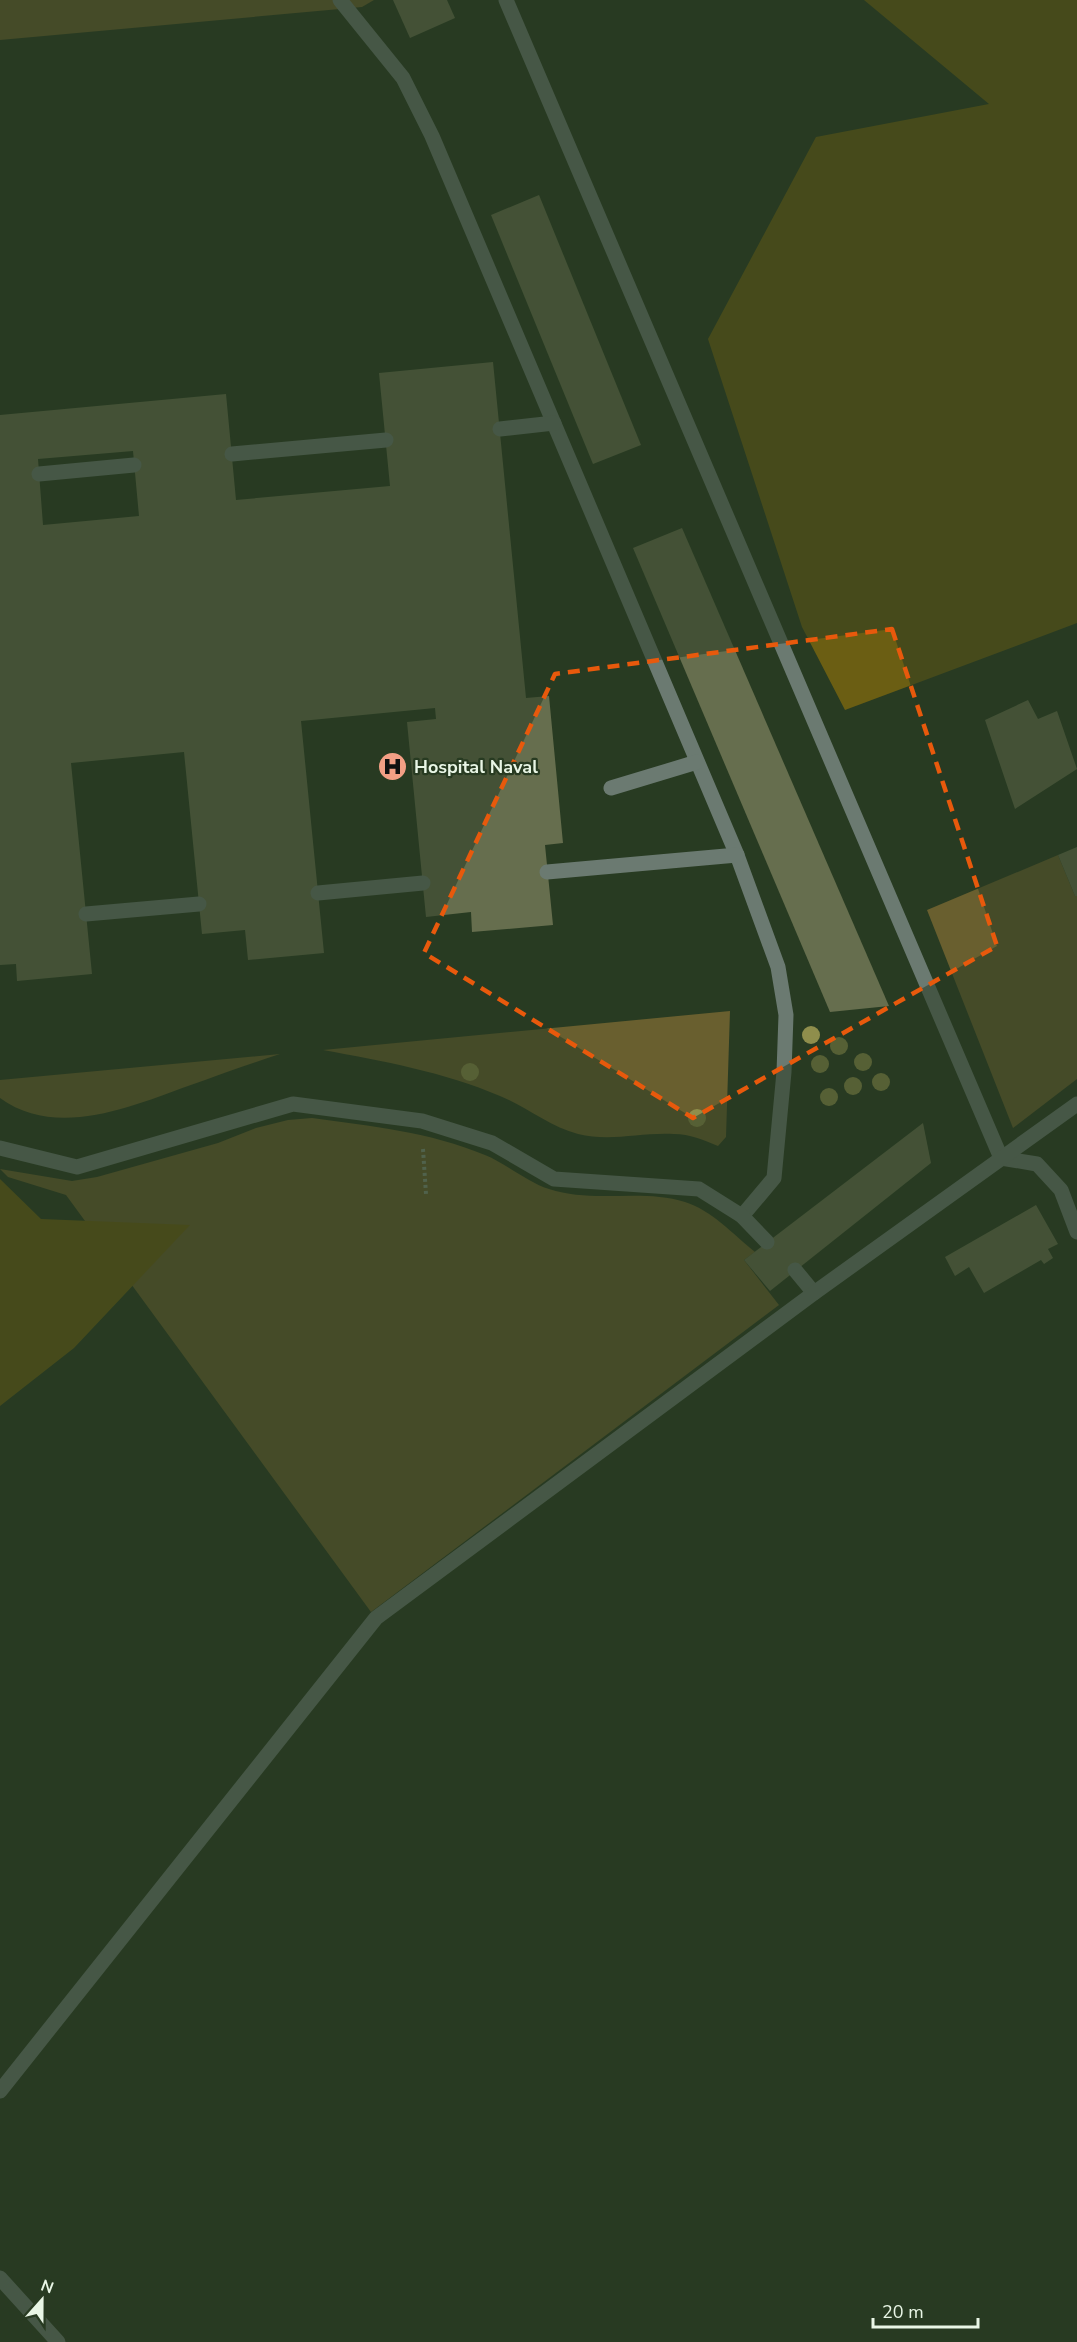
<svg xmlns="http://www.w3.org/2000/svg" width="1077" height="2342" font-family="'Nunito Sans',sans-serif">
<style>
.green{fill:#695f2f}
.forest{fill:#6b5e13}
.building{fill:#666e4e;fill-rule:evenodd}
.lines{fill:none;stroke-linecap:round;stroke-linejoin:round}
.path{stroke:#82937e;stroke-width:4;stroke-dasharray:3 3;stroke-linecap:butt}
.lane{stroke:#6b7a71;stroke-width:15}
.street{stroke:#6b7a71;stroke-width:15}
.tree{fill:#8f8e4c}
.marked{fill:none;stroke:#e8590c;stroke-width:4.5;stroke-dasharray:12 8;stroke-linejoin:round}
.labels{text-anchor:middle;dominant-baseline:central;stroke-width:4.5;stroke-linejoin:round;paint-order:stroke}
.poi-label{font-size:18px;font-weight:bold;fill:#e9f6e6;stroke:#283b22;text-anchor:start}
</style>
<rect width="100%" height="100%" fill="#283b22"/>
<g class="green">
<path d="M0,0h374l-12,7 -362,33z"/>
<path d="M1058,855l17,41h2v183l-64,49 -86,-218z"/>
<path d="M730,1011l-4,126 -8,9c-15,-6 -28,-12 -44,-12 -33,-2 -63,8 -96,0 -28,-7 -51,-27 -78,-38 -56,-24 -117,-35 -177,-46z"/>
<path d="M280,1054c-31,10 -61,21 -92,32 -58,21 -132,53 -188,12v-18z"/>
<path d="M312,1118c59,8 118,14 173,37 22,9 42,27 64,34 45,15 92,-1 136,13 26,8 48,32 70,50l-11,8 35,45 -408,307 -305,-417 -58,-18 -8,-8 72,12 25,-4 121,-34 38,-15 32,-8z"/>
</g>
<g class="forest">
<path d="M864,0h213v623l-232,87 -43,-83 -94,-288 108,-202 173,-33z"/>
<path d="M0,1179l41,40 149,6 -116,123 -74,58z"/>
</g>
<g class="building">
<path d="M393,0h54l8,18 -45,20z"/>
<path d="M539,195l102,250 -48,19 -102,-249z"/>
<path d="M493,362l33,336 23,-2 14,147 -18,2 8,80 -81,7 -1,-20 -45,5 -19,-195 29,-3 -1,-11 -134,13 23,232 -76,7 -3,-30 -43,4 -18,-182 -113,11 21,211 -75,7 -1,-17 -16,1v-550l226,-21 10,106 154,-14 -11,-113zM133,451l6,65 -96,9 -5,-66z"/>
<path d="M682,528l207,478 -59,6 -197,-464z"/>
<path d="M1028,700l10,19 19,-8 20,58 -62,40 -30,-89z"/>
<path d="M1077,847v49h-2l-17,-41z"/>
<path d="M923,1123l8,40 -161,128 -26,-31z"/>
<path d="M1036,1205l22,39 -10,5 5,9 -9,6 -3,-4 -57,33 -15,-26 -14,9 -10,-19z"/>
</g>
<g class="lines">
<path class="path" d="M423,1149l3,45"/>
<g class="lane">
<path d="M340,0l63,78 29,58 305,719 41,112 8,48 -2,57 -10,106 -32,38"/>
<path d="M500,429l54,-6"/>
<path d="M232,454l154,-14"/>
<path d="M39,474l95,-9"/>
<path d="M611,788l86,-26"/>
<path d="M547,872l190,-17"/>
<path d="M318,893l105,-10"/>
<path d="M86,914l113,-10"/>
<path d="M0,1148l77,19 216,-63 129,17 70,22 62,36 145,10 43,27 25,26"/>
<path d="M795,1270l19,23"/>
</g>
<g class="street">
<path d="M506,0l495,1158 36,6 24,26 16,42"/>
<path d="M0,2091l376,-473 438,-325 263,-189"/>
<path d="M0,2278l58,64"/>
</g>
</g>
<g class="tree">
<circle cx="811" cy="1035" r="9"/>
<circle cx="839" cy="1046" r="9"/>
<circle cx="863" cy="1062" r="9"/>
<circle cx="820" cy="1064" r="9"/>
<circle cx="470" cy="1072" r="9"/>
<circle cx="881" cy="1082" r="9"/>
<circle cx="853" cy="1086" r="9"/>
<circle cx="829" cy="1097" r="9"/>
<circle cx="697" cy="1118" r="9"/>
</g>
<path d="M0 0H1077V2342H0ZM892,629l105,317 -304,172 -269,-165 131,-279z" fill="#283b22" fill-opacity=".55" fill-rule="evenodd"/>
<path class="marked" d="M892,629l105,317 -304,172 -269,-165 131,-279z"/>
<defs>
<symbol id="hospital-disc" viewBox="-11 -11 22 22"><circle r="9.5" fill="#f39f85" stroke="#283b22"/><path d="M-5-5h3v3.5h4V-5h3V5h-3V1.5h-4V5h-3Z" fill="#111"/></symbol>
</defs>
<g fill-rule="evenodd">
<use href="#hospital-disc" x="376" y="750" width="33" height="33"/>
</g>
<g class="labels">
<g class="poi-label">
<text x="414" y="767">Hospital Naval</text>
</g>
</g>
<g transform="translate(42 2300) rotate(21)" stroke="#283b22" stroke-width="4.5" paint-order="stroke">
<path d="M0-4.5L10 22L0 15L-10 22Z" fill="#e9f6e6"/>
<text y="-9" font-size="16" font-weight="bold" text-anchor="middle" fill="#e9f6e6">N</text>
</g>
<path d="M873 2318v9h105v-9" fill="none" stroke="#e9f6e6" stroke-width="3"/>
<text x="882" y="2318" font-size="18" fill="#e9f6e6" stroke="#283b22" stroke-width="4.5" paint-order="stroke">20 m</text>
</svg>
